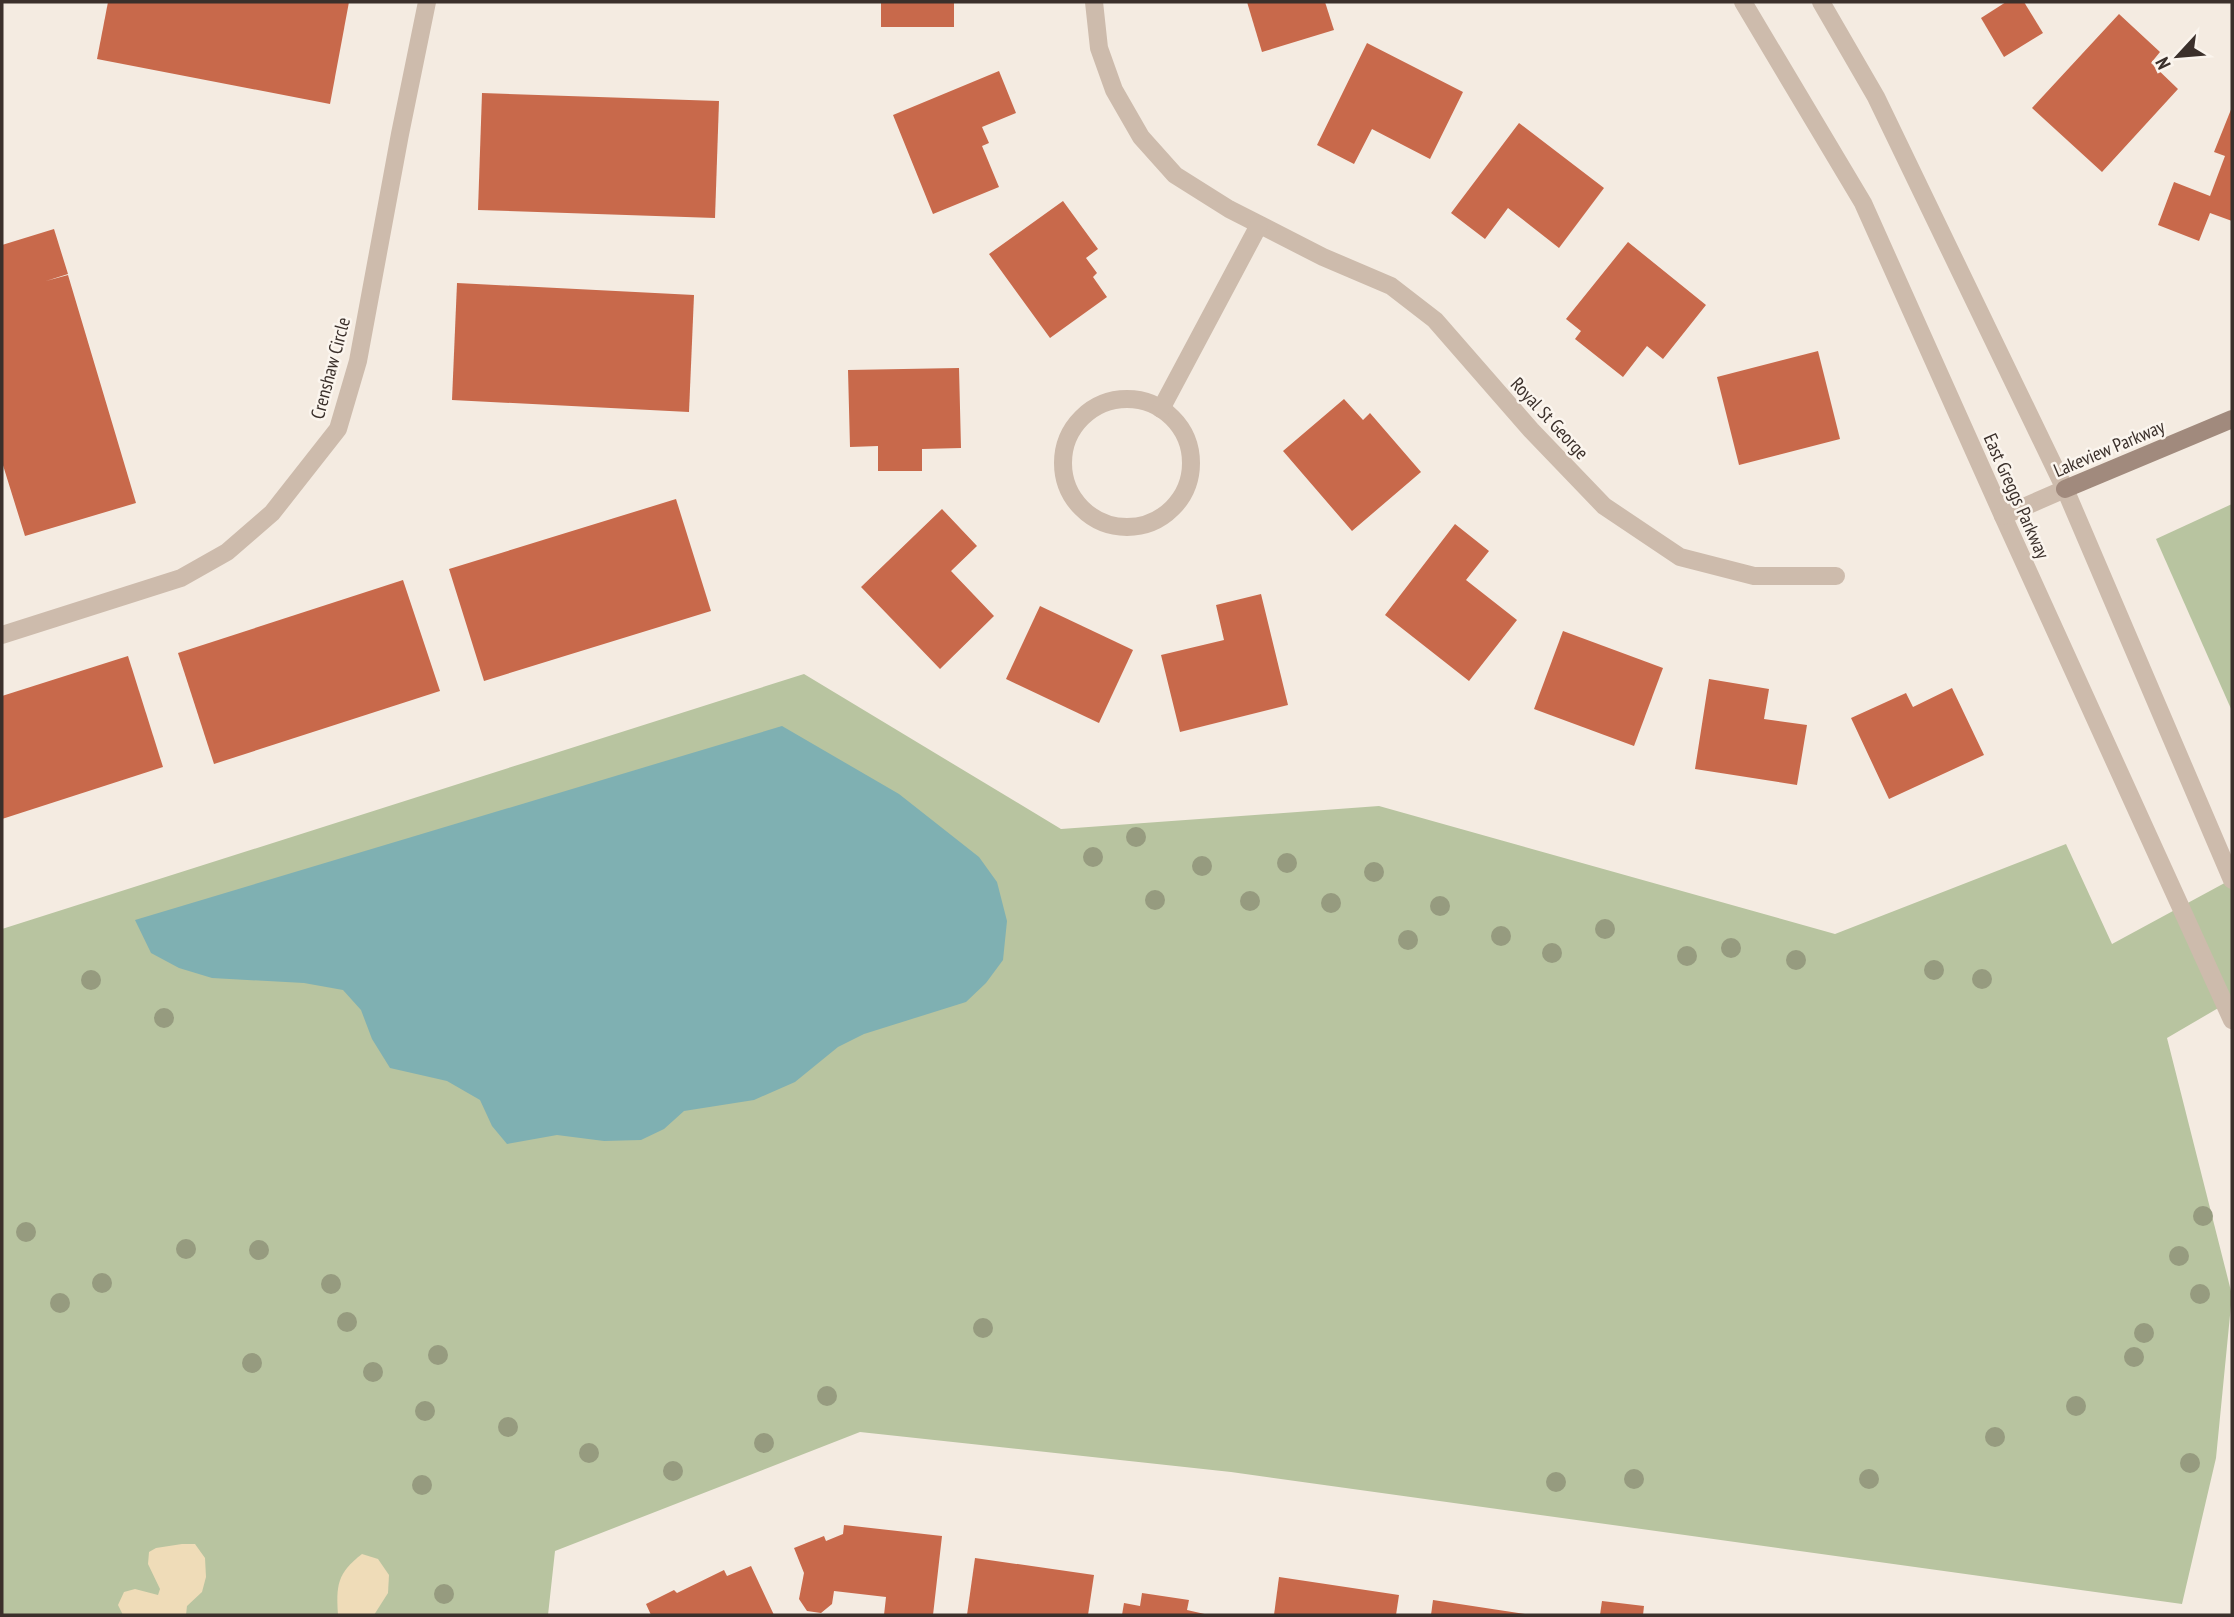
<svg xmlns="http://www.w3.org/2000/svg" width="2234" height="1617" font-family="'PT Sans Narrow',sans-serif">
<style>
.green{fill:#b8c4a0}
.sand{fill:#efdcb8}
.water{fill:#7fb0b2}
.building{fill:#c8694b}
.lines{fill:none;stroke-linecap:round;stroke-linejoin:round}
.street{stroke:#cdbbac;stroke-width:18}
.secondary{stroke:#a18a7d;stroke-width:18}
.tree{fill:#969b7f}
.labels{text-anchor:middle;dominant-baseline:central;stroke-width:5;stroke-linejoin:round;paint-order:stroke}
.street-label{font-size:19px;fill:#3b302b;stroke:#fbf5ee}
</style>
<rect width="100%" height="100%" fill="#f4ebe1"/>
<g class="green">
<path d="M2232,504v207l-76,-172z"/>
<path d="M804,674l257,155 318,-23 456,128 231,-90 46,100 120,-65v121l-65,38 65,257 -16,163 -34,146 -951,-132 -371,-40 -305,119 -7,64h-546v-686z"/>
</g>
<g class="sand">
<path d="M182,1544h13l10,14 1,19 -4,15 -15,14 -1,9h-63l-5,-10 6,-13 11,-3 23,6 2,-6 -12,-25 1,-12 7,-4z"/>
<path d="M362,1554l16,5 11,16 -1,18 -14,22h-36c-2,-29 -1,-42 24,-61z"/>
</g>
<path class="water" d="M782,726l117,68 80,63 18,25 10,39 -4,39 -17,23 -20,19 -102,32 -26,13 -43,35 -41,18 -70,11 -20,18 -23,11 -37,1 -47,-6 -50,9 -15,-18 -12,-26 -33,-19 -57,-13 -18,-29 -11,-29 -18,-20 -39,-7 -92,-5 -33,-10 -28,-15 -16,-33z"/>
<g class="building">
<path d="M108,2h241l-19,102 -233,-45z"/>
<rect x="881" y="2" width="73" height="25"/>
<path d="M1247,2h78l9,28 -72,22z"/>
<path d="M2006,2h18l19,31 -39,24 -23,-39z"/>
<path d="M2119,14l41,38 -9,11 27,26 -76,83 -70,-64z"/>
<path d="M1367,43l96,49 -33,67 -58,-30 -18,35 -37,-19z"/>
<path d="M999,71l17,42 -34,14 7,16 -7,3 17,41 -66,27 -40,-99z"/>
<path d="M482,93l237,8 -4,117 -237,-8z"/>
<path d="M2232,107v114l-22,-8 -11,28 -41,-16 16,-43 36,14 15,-40 -11,-4z"/>
<path d="M1519,123l85,65 -45,60 -51,-40 -23,31 -34,-26z"/>
<path d="M1063,201l35,48 -12,9 11,15 -4,4 14,20 -57,41 -61,-84z"/>
<path d="M54,229l14,45 -22,7 22,-6 68,228 -111,33 -23,-74v-217z"/>
<path d="M1628,242l78,63 -43,54 -16,-13 -24,31 -48,-38 6,-8 -15,-12z"/>
<path d="M457,283l237,12 -5,117 -237,-12z"/>
<path d="M1818,351l22,88 -101,26 -22,-88z"/>
<path d="M959,368l2,80 -39,1v22h-44v-25l-28,1 -2,-77z"/>
<path d="M1344,399l19,21 7,-7 51,59 -69,59 -69,-80z"/>
<path d="M676,499l35,112 -227,70 -35,-112z"/>
<path d="M942,509l35,37 -26,25 43,45 -54,53 -79,-82z"/>
<path d="M1455,524l34,27 -23,29 51,40 -48,61 -84,-66z"/>
<path d="M403,580l37,111 -226,73 -36,-111z"/>
<path d="M1261,594l27,111 -108,27 -19,-77 63,-15 -8,-35z"/>
<path d="M1040,606l93,44 -34,73 -93,-44z"/>
<path d="M1563,631l100,37 -29,78 -100,-37z"/>
<path d="M128,656l35,111 -161,52v-123z"/>
<path d="M1709,679l60,10 -5,30 43,6 -10,60 -102,-16z"/>
<path d="M1952,688l32,67 -95,44 -38,-81 55,-25 7,14z"/>
<path d="M844,1525l98,11 -9,79h-49l2,-18 -52,-6 -2,13 -11,9 -14,-2 -8,-12 5,-26 -10,-25 30,-12 2,5 17,-7z"/>
<path d="M975,1558l119,17 -6,40h-121z"/>
<path d="M751,1566l23,49h-123l-5,-11 28,-14 3,3 47,-23 3,6z"/>
<path d="M1279,1577l120,18 -3,20h-122z"/>
<path d="M1142,1593l47,7 -2,10 22,5h-87l2,-12 16,3z"/>
<path d="M1433,1600l92,14v1h-94z"/>
<path d="M1602,1601l42,5 -1,9h-43z"/>
</g>
<g class="lines">
<g class="street">
<path d="M1094,2l5,46 15,42 27,47 34,38 54,34 94,48 68,29 44,34 96,110 73,76 76,51 74,19h82"/>
<path d="M1743,2l120,201 140,313 229,504"/>
<path d="M1821,2l55,95 189,392 167,391"/>
<circle cx="1127" cy="463" r="64"/>
<path d="M1161,409l98,-184"/>
<path d="M2003,516l62,-27"/>
<path d="M2,635l179,-57 46,-26 45,-39 66,-84 20,-68 42,-227 27,-132"/>
</g>
<path class="secondary" d="M2065,489l167,-70"/>
</g>
<g class="tree">
<circle cx="1136" cy="837" r="10"/>
<circle cx="1093" cy="857" r="10"/>
<circle cx="1287" cy="863" r="10"/>
<circle cx="1202" cy="866" r="10"/>
<circle cx="1374" cy="872" r="10"/>
<circle cx="1155" cy="900" r="10"/>
<circle cx="1250" cy="901" r="10"/>
<circle cx="1331" cy="903" r="10"/>
<circle cx="1440" cy="906" r="10"/>
<circle cx="1605" cy="929" r="10"/>
<circle cx="1501" cy="936" r="10"/>
<circle cx="1408" cy="940" r="10"/>
<circle cx="1731" cy="948" r="10"/>
<circle cx="1552" cy="953" r="10"/>
<circle cx="1687" cy="956" r="10"/>
<circle cx="1796" cy="960" r="10"/>
<circle cx="1934" cy="970" r="10"/>
<circle cx="1982" cy="979" r="10"/>
<circle cx="91" cy="980" r="10"/>
<circle cx="164" cy="1018" r="10"/>
<circle cx="2203" cy="1216" r="10"/>
<circle cx="26" cy="1232" r="10"/>
<circle cx="186" cy="1249" r="10"/>
<circle cx="259" cy="1250" r="10"/>
<circle cx="2179" cy="1256" r="10"/>
<circle cx="102" cy="1283" r="10"/>
<circle cx="331" cy="1284" r="10"/>
<circle cx="2200" cy="1294" r="10"/>
<circle cx="60" cy="1303" r="10"/>
<circle cx="347" cy="1322" r="10"/>
<circle cx="983" cy="1328" r="10"/>
<circle cx="2144" cy="1333" r="10"/>
<circle cx="438" cy="1355" r="10"/>
<circle cx="2134" cy="1357" r="10"/>
<circle cx="252" cy="1363" r="10"/>
<circle cx="373" cy="1372" r="10"/>
<circle cx="827" cy="1396" r="10"/>
<circle cx="2076" cy="1406" r="10"/>
<circle cx="425" cy="1411" r="10"/>
<circle cx="508" cy="1427" r="10"/>
<circle cx="1995" cy="1437" r="10"/>
<circle cx="764" cy="1443" r="10"/>
<circle cx="589" cy="1453" r="10"/>
<circle cx="2190" cy="1463" r="10"/>
<circle cx="673" cy="1471" r="10"/>
<circle cx="1634" cy="1479" r="10"/>
<circle cx="1869" cy="1479" r="10"/>
<circle cx="1556" cy="1482" r="10"/>
<circle cx="422" cy="1485" r="10"/>
<circle cx="444" cy="1594" r="10"/>
</g>
<g class="labels">
<g class="street-label">
<text transform="translate(330 368) rotate(-75)">Crenshaw Circle</text>
<text transform="translate(1550 418) rotate(47)">Royal St George</text>
<text transform="translate(2109 448) rotate(-23)">Lakeview Parkway</text>
<text transform="translate(2017 496) rotate(66)">East Greggs Parkway</text>
</g>
</g>
<rect width="2234" height="1617" fill="none" stroke="#3b302b" stroke-width="7"/>
<g transform="translate(2178 56) rotate(244)" stroke="#fbf5ee" stroke-width="5" paint-order="stroke">
<path d="M0-5L12 26L0 18L-12 26Z" fill="#3b302b"/>
<text y="-10" font-size="19" font-weight="bold" text-anchor="middle" fill="#3b302b">N</text>
</g>
</svg>
